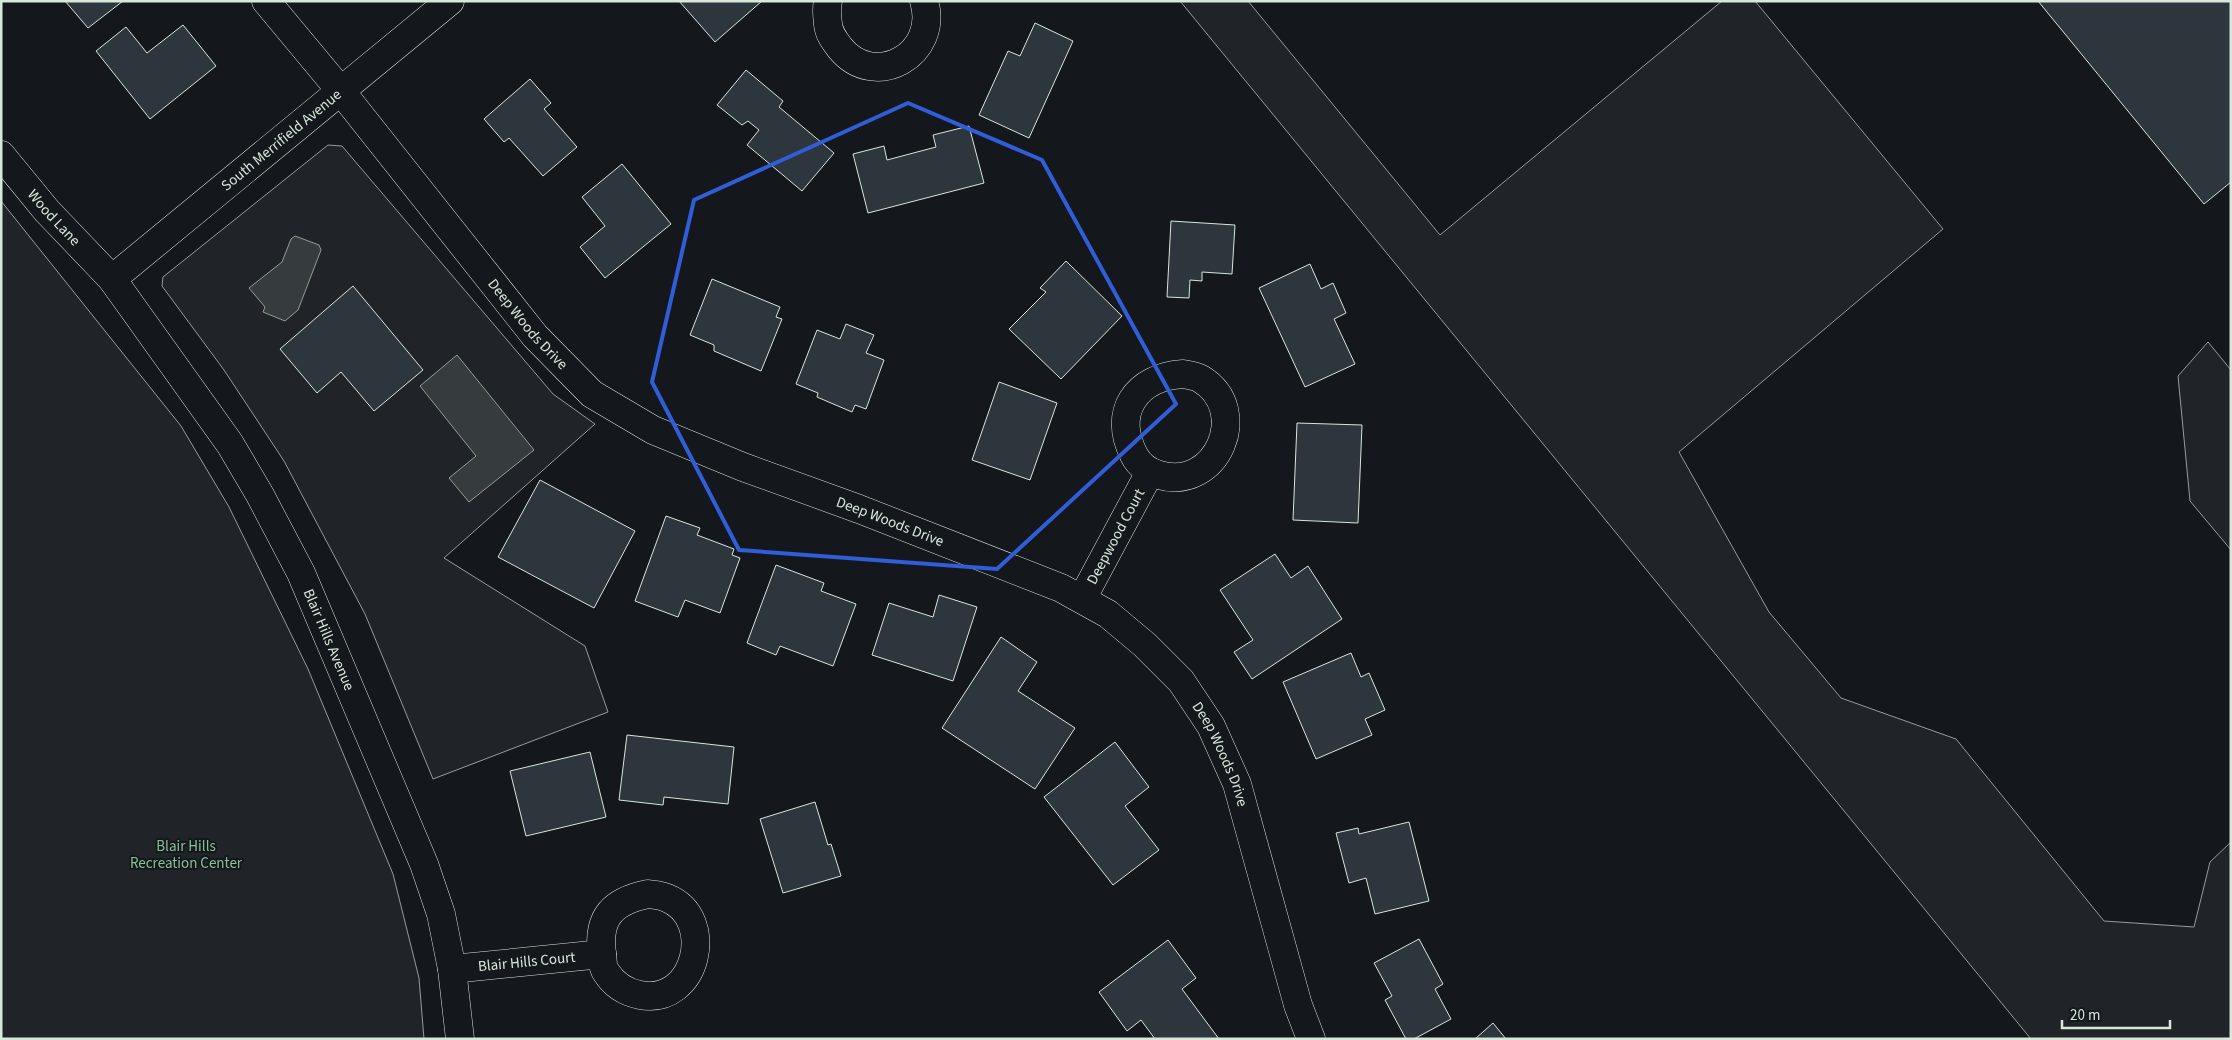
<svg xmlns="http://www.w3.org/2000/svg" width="2232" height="1040" font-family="'Source Sans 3',sans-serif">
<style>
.green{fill:#202428;stroke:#939e99}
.water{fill:#363b3e;stroke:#939e99}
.building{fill:#2c363c;stroke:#d8e6dc}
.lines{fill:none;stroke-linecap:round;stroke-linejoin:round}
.minor-casing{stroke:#d8e6dc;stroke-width:29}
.minor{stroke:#14181c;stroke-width:28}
.marked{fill:none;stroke:#305dd8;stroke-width:4;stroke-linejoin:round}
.labels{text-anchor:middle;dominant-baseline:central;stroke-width:4;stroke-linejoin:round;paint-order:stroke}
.street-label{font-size:15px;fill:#d8e6dc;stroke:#14181c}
.park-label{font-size:15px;fill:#8ac095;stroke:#14181c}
</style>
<rect width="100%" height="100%" fill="#14181c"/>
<g class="green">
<path d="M1180,1h68l192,234 282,-234h33l188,228 -264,223 90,160 72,86 115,41 148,182 90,6 16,-65 21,-20v197h-200z"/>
<path d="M328,145l14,1 211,248 42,30 -151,134 141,88 23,66 -175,67 -68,-165 -81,-153 -60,-91 -62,-84 1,-9z"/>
<path d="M1,201l180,225 48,81 79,162 85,205 26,104 5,61h-423z"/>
<path d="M2208,342l23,28v180l-41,-49 -12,-125z"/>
</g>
<g class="water">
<path d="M295,236l24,9 2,5 -23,60 -13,11 -22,-9 2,-5 -16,-19 33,-26 9,-23z"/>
<path d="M457,355l77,95 -65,52 -20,-24 27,-22 -56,-70z"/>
</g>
<g class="building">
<path d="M65,1h58l-35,27z"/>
<path d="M679,1h83l-47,41z"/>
<path d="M2038,1h193v181l-27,22z"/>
<path d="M1035,23l38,18 -44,97 -50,-23 29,-64 12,5z"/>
<path d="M183,25l33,41 -66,53 -54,-68 30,-24 21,26z"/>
<path d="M746,70l37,31 -4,6 55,46 -32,38 -55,-46 12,-15 -11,-9 -6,4 -25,-20z"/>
<path d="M530,79l21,24 -7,6 33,38 -34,29 -34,-38 -5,4 -20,-23z"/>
<path d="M969,126l15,57 -116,30 -15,-59 31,-8 3,14 49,-13 -3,-12z"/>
<path d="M622,164l49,60 -66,54 -25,-31 25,-21 -23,-29z"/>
<path d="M1171,221l64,4 -3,49 -30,-2v9l-12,-1 -1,18 -22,-1z"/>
<path d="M1066,261l56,55 -61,63 -52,-50 37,-37 -6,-4z"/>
<path d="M1310,264l11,25 12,-6 13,30 -12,6 21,45 -50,23 -46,-99z"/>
<path d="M712,279l68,28 -4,10 6,2 -21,52 -47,-20v-6l-24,-10z"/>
<path d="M353,286l70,84 -49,41 -33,-39 -24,21 -37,-44z"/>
<path d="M846,324l28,11 -8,18 18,7 -18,49 -11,-4 -3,7 -35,-15 1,-4 -22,-9 21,-54 23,9z"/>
<path d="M999,382l58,21 -27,77 -58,-20z"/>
<path d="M1297,423l65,2 -4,98 -65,-3z"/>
<path d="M540,480l95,51 -41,77 -96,-51z"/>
<path d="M666,516l34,12 -3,7 37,14 -2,6 8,3 -20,55 -35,-13 -7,17 -43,-16z"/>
<path d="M1275,554l16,24 17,-12 34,53 -90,60 -18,-27 19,-12 -33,-50z"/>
<path d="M776,565l48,18 -3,8 35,13 -23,62 -53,-20 -4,9 -29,-12z"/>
<path d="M939,595l38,12 -24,74 -81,-26 17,-52 44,14z"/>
<path d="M1001,637l36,25 -19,29 57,37 -40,61 -93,-61z"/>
<path d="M1351,653l10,24 8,-4 16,37 -20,9 7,16 -56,24 -33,-77z"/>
<path d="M627,735l107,12 -6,57 -64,-7 -1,8 -44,-5z"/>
<path d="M1115,742l34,45 -24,19 34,44 -46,35 -69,-88z"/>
<path d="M590,752l16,65 -80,19 -16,-65z"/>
<path d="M815,802l13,43 3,-1 10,32 -58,17 -23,-74z"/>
<path d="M1409,822l20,79 -54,13 -9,-36 -17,5 -13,-50 22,-5 1,6z"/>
<path d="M1419,939l24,45 -8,5 16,30 -37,20h-8l-21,-39 7,-4 -18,-33z"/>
<path d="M1168,940l28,38 -14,11 37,50h-64l-14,-19 -14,11 -28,-39z"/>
<path d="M1493,1023l13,16h-31z"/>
</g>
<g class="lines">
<defs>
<g id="minor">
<path id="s1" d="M266,1l74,89 195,246 57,58 61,36 90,37 116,42 202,79 47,26 37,31 36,36 30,45 26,58 61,221 13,34"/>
<path d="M828,1c-2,8 -1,15 0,23 1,10 6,16 12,24 35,43 100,6 84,-47"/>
<path id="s2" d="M1,155l46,56 65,68 118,165 30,51 41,78 123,291 17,50 11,55 8,70"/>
<path id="s3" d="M112,279l338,-278"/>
<path d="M1183,374c5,1 13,2 18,5 51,31 16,113 -42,96 -10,-3 -20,-10 -25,-20 -22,-43 2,-78 49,-81z"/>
<path id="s4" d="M1082,599l68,-127"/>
<path d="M648,894c6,1 13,1 19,4 50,20 30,108 -27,97 -15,-3 -26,-10 -34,-23 -4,-5 -3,-12 -4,-18 -5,-37 11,-53 46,-60z"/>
<path id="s5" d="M452,969l150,-15"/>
</g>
</defs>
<use href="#minor" class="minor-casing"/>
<use href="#minor" class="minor"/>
</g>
<path class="marked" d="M908,103l134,57 134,244 -179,165 -258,-19 -87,-168 42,-182z"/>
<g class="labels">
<g class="street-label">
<text stroke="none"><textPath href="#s3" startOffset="219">South Merrifield Avenue</textPath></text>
<text stroke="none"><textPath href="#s2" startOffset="82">Wood Lane</textPath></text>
<text stroke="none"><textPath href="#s1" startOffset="416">Deep Woods Drive</textPath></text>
<text stroke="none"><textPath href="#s1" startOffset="836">Deep Woods Drive</textPath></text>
<text stroke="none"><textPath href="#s4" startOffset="71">Deepwood Court</textPath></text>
<text stroke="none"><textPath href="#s2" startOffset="589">Blair Hills Avenue</textPath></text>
<text stroke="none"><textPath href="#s1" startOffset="1256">Deep Woods Drive</textPath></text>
<text stroke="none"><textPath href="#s5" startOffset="75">Blair Hills Court</textPath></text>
</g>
<g class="park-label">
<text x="186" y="846">Blair Hills<tspan x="186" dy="17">Recreation Center</tspan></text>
</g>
</g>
<rect width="2232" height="1040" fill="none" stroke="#d8e6dc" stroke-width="5"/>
<path d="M2062 1020v8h108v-8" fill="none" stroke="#d8e6dc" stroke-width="2.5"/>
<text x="2070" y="1020" font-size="15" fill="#d8e6dc" stroke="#14181c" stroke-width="4" paint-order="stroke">20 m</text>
</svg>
